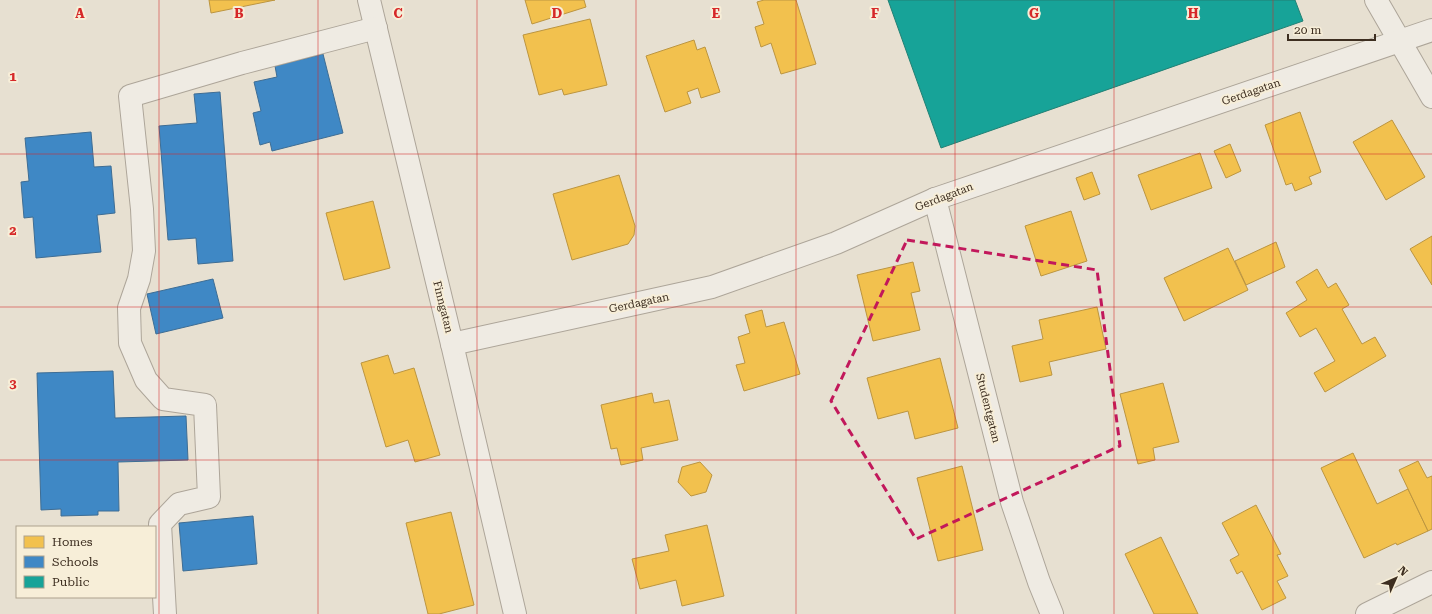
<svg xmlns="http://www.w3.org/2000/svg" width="1432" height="614" font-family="'Roboto Serif',serif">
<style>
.homes{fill:#f2c14e;stroke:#bc9540}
.schools{fill:#3f88c5;stroke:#3e6d94}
.public{fill:#17a398;stroke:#228074}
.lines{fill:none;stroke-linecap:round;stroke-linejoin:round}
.minor-casing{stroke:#ada599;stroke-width:24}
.minor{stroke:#efebe3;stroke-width:22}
.marked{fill:none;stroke:#c2185b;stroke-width:3;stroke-dasharray:8 5;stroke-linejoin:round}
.grid{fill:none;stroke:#d62828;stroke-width:1;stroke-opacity:0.55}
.labels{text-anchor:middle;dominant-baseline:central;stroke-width:4;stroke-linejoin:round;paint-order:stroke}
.street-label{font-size:11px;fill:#3d2e20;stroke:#f7eed8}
.grid-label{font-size:13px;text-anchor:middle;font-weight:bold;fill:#d62828;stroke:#f7eed8;stroke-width:4;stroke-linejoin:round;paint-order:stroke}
</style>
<rect width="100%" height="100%" fill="#e7e0d1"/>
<g class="homes">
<path d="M209,0h66l-64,13z"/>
<path d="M525,0h59l2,7 -54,17z"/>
<path d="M764,0h32l20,64 -35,10 -10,-31 -10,4 -6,-20 9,-3 -7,-22z"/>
<path d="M590,19l17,66 -43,10 -2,-6 -23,6 -16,-60z"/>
<path d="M694,40l3,10 8,-3 15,45 -19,6 -3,-10 -11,4 4,11 -26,9 -19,-56z"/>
<path d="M1300,112l21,60 -12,5 3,7 -17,7 -3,-8 -6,2 -21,-60z"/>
<path d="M1392,120l33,57 -39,23 -33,-58z"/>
<path d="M1230,144l11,27 -15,7 -12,-27z"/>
<path d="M1200,153l12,35 -61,22 -13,-35z"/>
<path d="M1092,172l8,22 -16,6 -8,-22z"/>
<path d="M619,175l16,51 -1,9 -6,9 -56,16 -19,-66z"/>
<path d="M373,201l17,67 -46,12 -18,-67z"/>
<path d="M1071,211l16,50 -46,15 -16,-50z"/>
<path d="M1432,236v49l-22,-36z"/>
<path d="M1276,242l9,25 -39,18 -11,-24z"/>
<path d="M1228,248l20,42 -64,31 -20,-43z"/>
<path d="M913,262l7,29 -9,2 9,37 -47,11 -16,-66z"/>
<path d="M1317,269l11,19 8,-5 13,22 -7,4 20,35 13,-7 11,19 -61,36 -11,-19 21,-12 -19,-33 -16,9 -14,-24 21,-13 -11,-18z"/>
<path d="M1097,307l9,42 -57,13 3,13 -32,7 -8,-36 31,-7 -4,-19z"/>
<path d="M762,310l4,17 18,-5 16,52 -56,17 -8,-26 9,-2 -7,-26 12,-4 -5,-18z"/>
<path d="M388,355l6,19 20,-6 26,87 -25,7 -7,-22 -22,7 -25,-84z"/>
<path d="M940,358l18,70 -43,11 -7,-28 -30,8 -11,-41z"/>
<path d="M1163,383l16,59 -26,6 2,12 -17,4 -18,-70z"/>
<path d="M652,393l2,10 15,-3 9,40 -37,8 2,12 -22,5 -4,-17 -6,1 -10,-44z"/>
<path d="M1353,453l24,51 31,-15 20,42 -31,14 -1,-2 -32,15 -43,-90z"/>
<path d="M1418,461l9,17 5,-2v53l-4,2 -29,-61z"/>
<path d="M700,462l12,13 -6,17 -15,4 -13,-14 4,-15z"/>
<path d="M962,466l21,84 -45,11 -21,-83z"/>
<path d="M1256,505l25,49 -4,1 11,21 -11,5 9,17 -24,12 -20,-39 -5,3 -7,-14 9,-5 -17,-32z"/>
<path d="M451,512l23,93 -35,9h-11l-22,-91z"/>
<path d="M707,525l17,71 -42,10 -6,-26 -36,9 -8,-30 37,-8 -4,-16z"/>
<path d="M1161,537l37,77h-44l-29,-60z"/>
</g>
<g class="schools">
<path d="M323,54l20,79 -71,18 -2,-9 -10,3 -7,-32 8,-2 -7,-29 23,-5 -2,-11z"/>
<path d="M220,92l13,169 -35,3 -2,-26 -28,2 -9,-114 38,-3 -3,-29z"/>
<path d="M91,132l3,35 17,-1 4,47 -18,2 4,37 -65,6 -3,-41 -9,1 -3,-36 8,-1 -4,-43z"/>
<path d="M213,279l10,39 -67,16 -9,-40z"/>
<path d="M113,371l2,47 71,-2 2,44 -70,2 1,49h-21v4l-37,1v-7l-20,1 -4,-137z"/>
<path d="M253,516l4,48 -74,7 -4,-48z"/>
</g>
<path class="public" d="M888,0h407l8,21 -362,127z"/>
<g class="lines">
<defs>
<g id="minor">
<path d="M369,0l83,344 63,270"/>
<path d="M1376,0l56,97"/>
<path d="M935,199l77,303 27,80 13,32"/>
<path d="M452,344l260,-57 124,-44 99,-44 497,-169"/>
<path d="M165,614l-5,-90 19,-20 30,-7 -4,-92 -42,-6 -17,-19 -16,-37 -1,-35 10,-29 5,-28 -2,-42 -12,-113 112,-33 134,-35"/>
<path d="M1367,614l65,-32"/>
</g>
</defs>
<use href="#minor" class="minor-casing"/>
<use href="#minor" class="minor"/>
</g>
<path class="marked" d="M907,240l190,30 23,176 -204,93 -85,-138z"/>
<path class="grid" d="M159,0v614M318,0v614M477,0v614M636,0v614M796,0v614M955,0v614M1114,0v614M1273,0v614M0,154h1432M0,307h1432M0,460h1432"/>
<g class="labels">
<g class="street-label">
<text transform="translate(1251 92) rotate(-19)">Gerdagatan</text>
<text transform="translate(944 197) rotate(-21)">Gerdagatan</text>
<text transform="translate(639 303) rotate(-12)">Gerdagatan</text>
<text transform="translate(443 307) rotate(76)">Finngatan</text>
<text transform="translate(988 408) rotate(76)">Studentgatan</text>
</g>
</g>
<g class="grid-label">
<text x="80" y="18">A</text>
<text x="239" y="18">B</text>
<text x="398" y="18">C</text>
<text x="557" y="18">D</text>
<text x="716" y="18">E</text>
<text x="875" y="18">F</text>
<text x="1034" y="18">G</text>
<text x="1193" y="18">H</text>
<text x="13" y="81">1</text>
<text x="13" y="235">2</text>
<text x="13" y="388">3</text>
</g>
<rect x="16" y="526" width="140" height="72" fill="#f7eed8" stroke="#ada18e"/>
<rect x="24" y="536" width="20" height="12" fill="#f2c14e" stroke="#ada18e"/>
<text x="52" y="546" font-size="12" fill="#3d2e20">Homes</text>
<rect x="24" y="556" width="20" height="12" fill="#3f88c5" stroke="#ada18e"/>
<text x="52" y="566" font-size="12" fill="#3d2e20">Schools</text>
<rect x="24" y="576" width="20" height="12" fill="#17a398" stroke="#ada18e"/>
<text x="52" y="586" font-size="12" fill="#3d2e20">Public</text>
<g transform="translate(1396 578) rotate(45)" stroke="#f7eed8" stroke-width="3" paint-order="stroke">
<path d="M0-3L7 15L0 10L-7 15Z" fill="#3d2e20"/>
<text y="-6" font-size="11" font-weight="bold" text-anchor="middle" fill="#3d2e20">N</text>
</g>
<path d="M1288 34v6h87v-6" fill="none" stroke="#3d2e20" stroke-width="2"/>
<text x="1294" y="34" font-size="12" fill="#3d2e20" stroke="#f7eed8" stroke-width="3" paint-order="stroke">20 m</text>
</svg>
